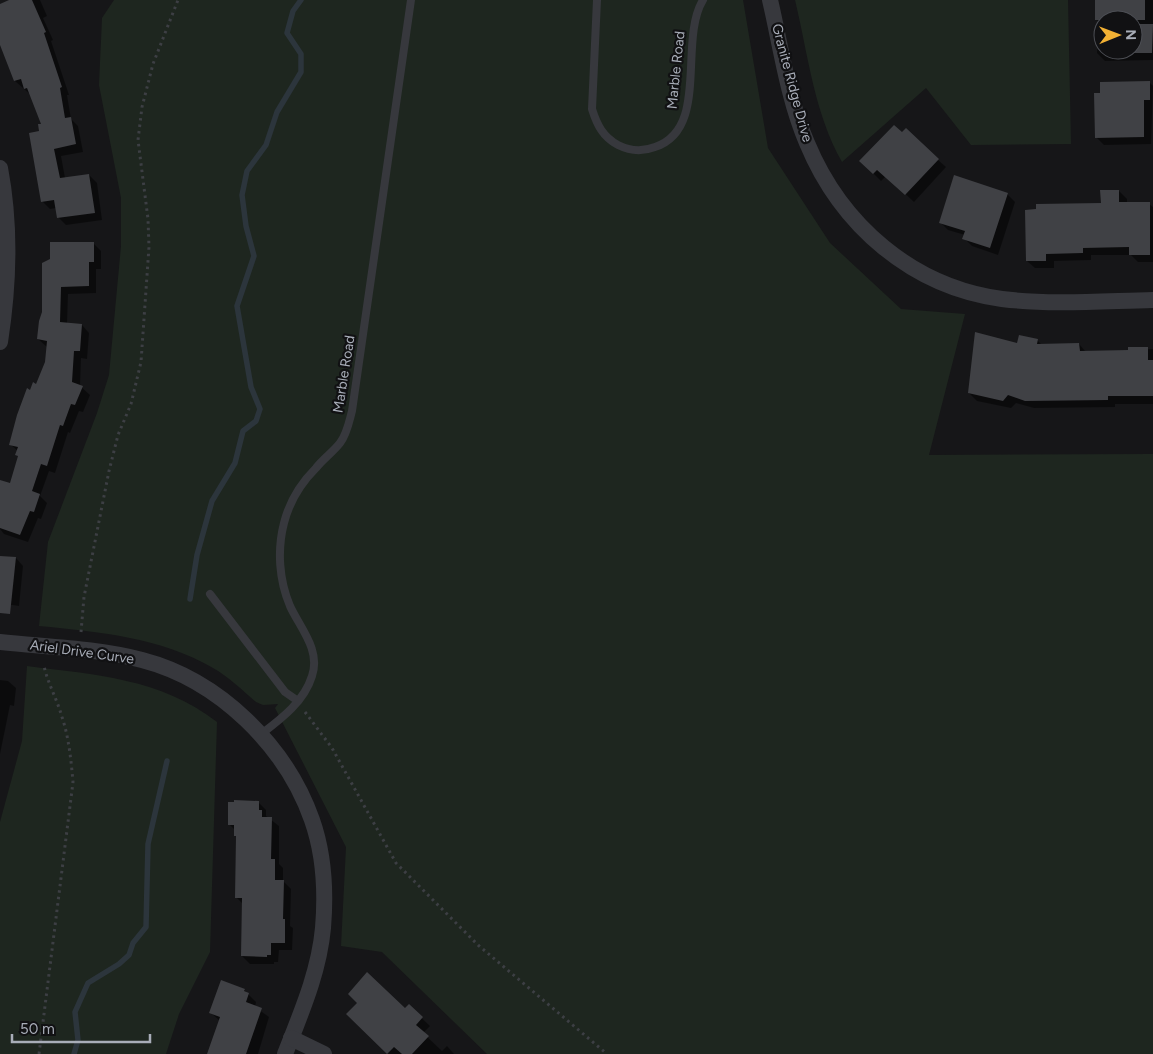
<svg xmlns="http://www.w3.org/2000/svg" width="1153" height="1054" font-family="Figtree,sans-serif">
<style>
.green{fill:#1e261f}
.shadow{fill:#0007;fill-rule:evenodd}
.lines{fill:none;stroke-linecap:round;stroke-linejoin:round}
.stream{stroke:#2c353c;stroke-width:5.5}
.building{fill:#404145}
.path{stroke:#3d3f44;stroke-width:3;stroke-dasharray:2.5 4;stroke-linecap:butt}
.lane{stroke:#37383d;stroke-width:8}
.street{stroke:#37383d;stroke-width:16}
.labels{text-anchor:middle;dominant-baseline:central;stroke-width:4.5;stroke-linejoin:round;paint-order:stroke}
.street-label{font-size:14px;fill:#a8adb8;stroke:#111113}
</style>
<rect width="100%" height="100%" fill="#161618"/>
<g class="green">
<path d="M114,0h629l25,148 62,95 71,66 64,5 -36,141 224,-1v600h-666l-105,-102 -41,-6 5,-99 -71,-139 3,-4 -15,1 -7,-3c-14,-12 -27,-25 -43,-34 -53,-31 -114,-36 -174,-42l9,-84 49,-129 12,-38 12,-129v-48l-22,-113 3,-67z"/>
<path d="M795,0h273l3,144 -100,1 -45,-57 -84,74c-28,-49 -34,-108 -47,-162z"/>
<path d="M27,666c69,9 133,12 190,56l-7,230 -31,62 -13,40h-166v-232l22,-81z"/>
</g>
<g class="shadow">
<path d="M12,0h28l7,16 -4,2 10,22 -2,1 18,54h-2l4,24 7,7 5,26 -22,4 4,22 24,-3 8,8 5,37 -36,5 -8,-8 -2,-9 -6,1 -8,-8v-76l-11,-30 -16,-14 -15,-38v-38z"/>
<path d="M1098,0h55v60l-48,1 -8,-8zM1103,20h30v30h-30z"/>
<path d="M1149,82l4,4 -2,58 -47,1 -8,-8 5,-43z"/>
<path d="M938,160l8,7 -32,35 -28,-26 -5,5 -20,-20z"/>
<path d="M1119,191l8,8v5h22l4,3v55h-15l-7,-7h-40v5l-37,1v7h-19l-8,-7z"/>
<path d="M1007,194l8,8 -17,53 -26,-9 -8,-8 1,-3 -17,-5 -8,-8z"/>
<path d="M93,243l8,8v18h-5v24l-28,1 -1,30 15,1 7,8 -2,26 -6,-1 -1,28 10,9 -7,17 -4,-1 -9,22 -2,-1 -13,41 -6,-2 -9,25 7,7 -6,16 -3,-1 -10,24 -24,-8 -4,-5v-48l11,4 8,-28 -1,-6 -8,-7 21,-53 6,-6 9,-23 1,-15 -9,-8 6,-27v-49z"/>
<path d="M1037,340l5,5 37,-1 7,8 67,-3v55h-38v3l-81,1 -18,-5 -5,5 -34,-7 -8,-8 49,-49z"/>
<path d="M0,557l16,1 7,8 -4,40 -19,-3z"/>
<path d="M0,680l8,1 8,7 -2,18 -4,-1 -10,49z"/>
<path d="M258,802l8,8v6l13,10v38l4,4v13l8,8 -1,37 3,2 -1,22h-13l-1,12h-4v2h-24l-8,-8 1,-52 -7,-7 1,-59 -2,-8 -6,-6z"/>
<path d="M244,990l12,12 -1,5 14,10 -11,37h-49l11,-33 -9,-8z"/>
<path d="M409,1006l21,20 -7,7 19,18 5,-5 7,8h-65l-41,-40 57,-4z"/>
</g>
<g class="lines">
<g class="stream">
<path d="M190,599l7,-44 15,-54 23,-38 8,-32 13,-10 4,-12 -9,-22 -14,-81 17,-50 -8,-30 -4,-31 5,-24 19,-26 11,-33 24,-40v-18l-14,-21 6,-22 8,-11"/>
<path d="M74,1054l4,-14 -3,-28 13,-29 31,-19 10,-9 4,-12 13,-16 2,-83 19,-83"/>
</g>
</g>
<g class="building">
<path d="M9,0h23l14,32 -2,1 18,54 -2,1 5,30 6,-1 5,27 -22,5 6,29 29,-4 6,39 -38,5 -3,-18 -13,2 -12,-69 10,-2 -1,-7h3l-14,-36 -3,1 -3,-10 -7,2 -14,-36v-41z"/>
<rect x="1095" y="0" width="50" height="20"/>
<path d="M1133,24h20l-1,29h-19z"/>
<path d="M1150,81v19h-6v37l-49,1 -1,-45h6v-11z"/>
<path d="M894,125l8,7 4,-4 33,31 -34,36 -28,-25 -4,4 -14,-13z"/>
<path d="M954,175l54,18 -18,55 -28,-9 3,-8 -26,-8z"/>
<path d="M1100,190h19v12h31v53h-21v-8l-46,1v5l-37,1v7h-20l-1,-51 11,-1v-5l65,-1z"/>
<path d="M50,242h44v20h-5v24l-28,1 -1,35 22,2 -2,27h-6l-2,31 11,4 -8,19 -4,-1 -8,22 -3,-1 -13,41 -6,-2 -9,27 8,3 -6,18 -4,-1 -10,24 -20,-7v-48l10,3 8,-27 -3,-1 3,-8 -9,-2 8,-30 10,-27 3,2 3,-8 3,2 9,-22 2,-21 -10,-2 2,-18 3,-9v-49l8,-4z"/>
<path d="M975,332l42,11 2,-8 19,4 -1,5 42,-1 1,8 48,-1v-3h20v13h5v36h-45v4l-83,1 -17,-6 -5,6 -35,-8z"/>
<path d="M0,556l16,1 -6,57 -10,-1z"/>
<path d="M234,800l25,1v9h3v7h10l-1,42h4v21h9l-1,39h2v24h-14v12h-4v2l-26,-1 1,-58h-7l1,-62h-2v-11h-6v-23h6z"/>
<path d="M367,972l38,36 4,-4 14,13 -7,8 13,11 -17,18h-10l-8,-7 -7,7 -41,-40 11,-11 -9,-9z"/>
<path d="M221,980l24,9 -1,2 5,2 -3,9 16,6 -16,46h-39l13,-37 -11,-4z"/>
</g>
<g class="lines">
<g class="path">
<path d="M81,632l3,-35 25,-126 9,-36 13,-31 10,-42 8,-115 -1,-28 -10,-79 4,-33 11,-43 25,-64"/>
<path d="M305,712l27,36 64,115 82,82 129,109"/>
<path d="M39,1054l34,-272c-2,-22 -4,-44 -11,-65 -5,-18 -14,-33 -18,-51"/>
</g>
<g class="lane">
<path d="M597,0l-5,109c5,16 11,28 26,36 12,6 24,7 37,2 55,-18 23,-106 48,-147"/>
<path d="M210,594l75,98 13,9"/>
<path d="M260,735c21,-16 44,-33 52,-59 9,-26 -12,-48 -22,-70 -11,-26 -13,-56 -6,-83 5,-20 17,-40 32,-55 7,-9 17,-16 24,-25 7,-9 9,-21 12,-32l59,-411"/>
</g>
<g class="street">
<path d="M770,0c11,47 18,99 37,143 34,82 105,144 195,156 50,6 101,2 151,1"/>
<path d="M0,168c11,58 9,116 0,174"/>
<path d="M0,642c47,5 96,6 142,18 77,20 144,86 170,160 12,34 14,72 11,108 -4,44 -22,85 -38,126"/>
<path d="M291,1038l33,16"/>
</g>
</g>
<g class="labels">
<g class="street-label">
<text transform="translate(676 70) rotate(-84)">Marble Road</text>
<text transform="translate(792 83) rotate(75)">Granite Ridge Drive</text>
<text transform="translate(344 374) rotate(-81)">Marble Road</text>
<text transform="translate(82 652) rotate(8)">Ariel Drive Curve</text>
</g>
</g>
<g transform="translate(1118 35) rotate(89)"><circle r="24" fill="#111113" stroke="#4d4f55"/>
<path d="M0-4L9 19L0 12L-9 19Z" fill="#f2b134"/>
<text y="-8" font-size="14" font-weight="bold" text-anchor="middle" fill="#a8adb8">N</text>
</g>
<path d="M12 1034v8h138v-8" fill="none" stroke="#a8adb8" stroke-width="2.5"/>
<text x="20" y="1034" font-size="15" fill="#a8adb8" stroke="#111113" stroke-width="4" paint-order="stroke">50 m</text>
</svg>
